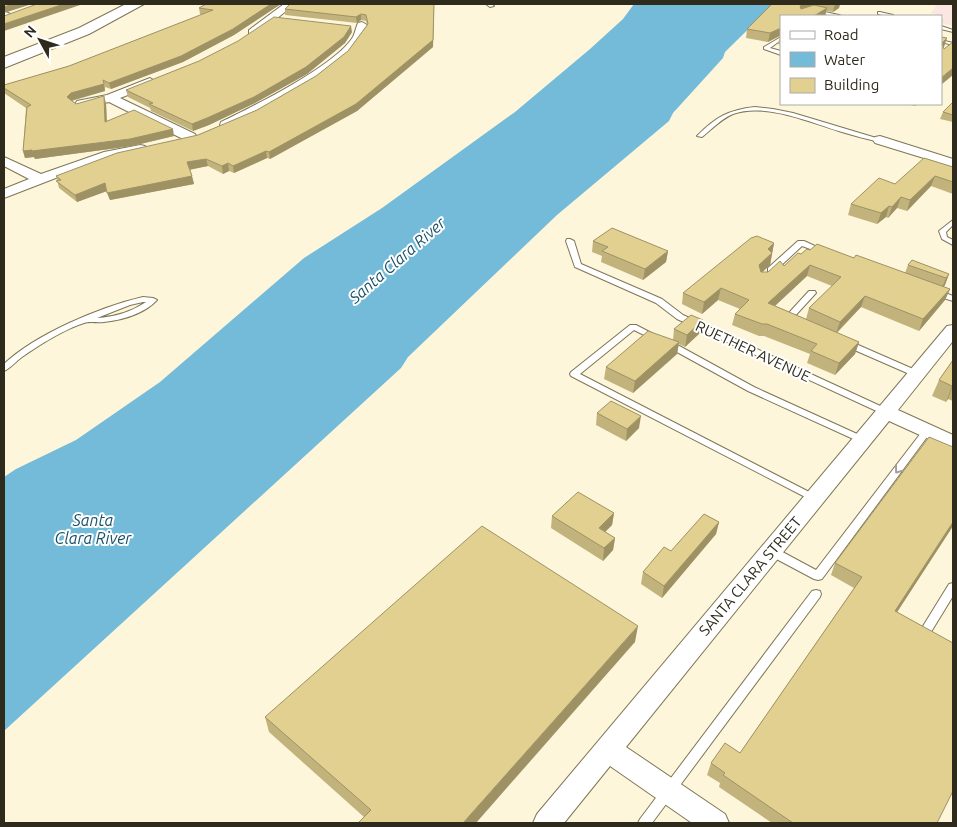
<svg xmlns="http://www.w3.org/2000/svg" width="957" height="827" font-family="Ubuntu,sans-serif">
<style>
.education{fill:#fce6e2}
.water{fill:#74bbda}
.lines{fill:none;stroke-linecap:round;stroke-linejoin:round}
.lane-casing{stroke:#7f7656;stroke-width:2}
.street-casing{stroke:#7f7656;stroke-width:2}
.secondary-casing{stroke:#7f7656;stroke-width:2}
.lane{fill:#fff;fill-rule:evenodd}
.street{fill:#fff;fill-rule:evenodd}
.secondary{fill:#fff;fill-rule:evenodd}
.wall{fill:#c2b37c;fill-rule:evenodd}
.shaded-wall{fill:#9e9265}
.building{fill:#e2d090;stroke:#9e9265}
.oneway{stroke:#a1a099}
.labels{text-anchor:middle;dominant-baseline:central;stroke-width:4;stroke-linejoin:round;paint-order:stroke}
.street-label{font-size:15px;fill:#2e2b1d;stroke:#fff}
.water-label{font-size:16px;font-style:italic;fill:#165066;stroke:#fff}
</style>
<rect width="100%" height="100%" fill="#fef6da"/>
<path class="education" d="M937,4h16v22l-12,-3v-3l4,-4 -14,-3z"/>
<path class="water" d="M634,4h140l-49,48 -2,6 -50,55 -4,8 -112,94 -149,142 -7,11 -397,363v-254l12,-8 60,-29 84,-58 144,-124 78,-50 133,-96 75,-63 33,-30z"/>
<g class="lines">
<defs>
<g id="lane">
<path d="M486,4h5l3,2 -4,1z"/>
<path d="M811,9l28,6 2,1h-8l-21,-4 -8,4h-5z"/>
<path d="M880,12l13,3v1h-7l-8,-2v-2z"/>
<path d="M941,26l12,4v2l-12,-3z"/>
<path d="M781,37v3l-11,8 11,3v4l-17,-6v-2z"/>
<path d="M941,40l12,3v2l-12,-3z"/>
<path d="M755,107l18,2 20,4 90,27 -3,2c-13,-3 -25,-6 -38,-10 -30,-9 -77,-30 -109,-18 -12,5 -21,15 -31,23l-5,-1c19,-19 31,-26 58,-29z"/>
<path d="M953,220v5l-7,7 1,5 6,3v5l-11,-6 -3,-8z"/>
<path d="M567,239h3l4,2 7,23 81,35 21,16 206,95 1,2 -4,3 -3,-1 -206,-95 -21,-16 -81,-36 -9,-26z"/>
<path d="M798,241h6l24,11 -4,2 -22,-8 -28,26h-6v-4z"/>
<path d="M809,291h6l1,2 -22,24 3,3 -1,2c-4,1 -9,-1 -11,-4l1,-2z"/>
<path d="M934,291h6l13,5v5l-19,-6 -1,-2z"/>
<path d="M143,297l10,1 4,2c-13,14 -35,20 -53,22 -7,1 -14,-1 -20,1 -19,6 -45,22 -62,34 -6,4 -11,11 -18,14v-7c32,-30 96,-57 139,-67zM143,302h3c-15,10 -32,15 -49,16l33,-13z"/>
<path d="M630,325h6l23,12 -1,2h-6l-18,-9 -54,44 237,122 2,2 -2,2h-6l-240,-124 -1,-2 1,-2z"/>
<path d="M843,341h6l71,31 1,2 -4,3 -3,-1 -71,-31 -1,-2z"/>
<path d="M666,342h6l82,45 112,51 2,2 -5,3 -3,-1 -112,-51 -82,-45 -1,-2z"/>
<path d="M927,428l4,3 -1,2 -108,146 -4,1 -4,-1 -47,-25 -1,-3 1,-3 4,-1 4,1 41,22 108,-141z"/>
<path d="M953,583v13l-22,36 1,3 -1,3 -4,2 -7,-3 -1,-3 1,-3 29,-47z"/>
<path d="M816,590l4,1 1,3 -1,3 -168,226h-14l2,-4 172,-228z"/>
</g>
<g id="street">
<path d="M284,4h11l-38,30h-8v-4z"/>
<path d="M4,11l10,5 -5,3 -5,-1z"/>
<path d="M362,22l5,3c-3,12 -8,20 -17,29 -16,15 -111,78 -129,74l-1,-3 1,-3c33,-16 114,-56 132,-85 2,-4 3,-10 5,-14z"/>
<path d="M150,78l6,4 -2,3 -34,13 75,36 2,3 -2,3h-10l-76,-38 -28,6 -6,-4 2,-3 30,-6z"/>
<path d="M880,136l73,23v8l-78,-24 -2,-3 2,-3z"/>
<path d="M140,145l5,1 2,3 -2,3 -33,7 -33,10 -75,29v-9l25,-10 -25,-13v-9l37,17 63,-22z"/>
<path d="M953,325v16l-55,69 55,25v15l-64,-29 -263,326 99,67 4,9h-37l-82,-57 -46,57h-31l4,-9 410,-488z"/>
</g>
<path id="secondary" d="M126,4h18l-55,30 -85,34v-11l75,-29z"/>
</defs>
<use href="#lane" class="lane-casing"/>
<use href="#street" class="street-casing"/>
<use href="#secondary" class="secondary-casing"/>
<use href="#lane" class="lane"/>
<use href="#street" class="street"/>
<use href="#secondary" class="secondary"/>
</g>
<g class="wall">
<path d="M206,4h75l-47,31 -51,27 -72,27 -6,-2v4l-33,10 4,3 30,-1 1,19 67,14 -42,10 -97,13 -1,-2 -9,1 -2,-7 3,-43 -22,-15v-8l65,-19 133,-51 -2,-1 -1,-6z"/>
<path d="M434,4l-1,43 -76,64 -87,48 -3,-1 -33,15 -5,-2 -6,3 -15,-8 -18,3 4,15 -84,16 -3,-9 -30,11 -18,-14 -3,-12 142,-41 59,-25 59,-34 32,-25 19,-26 -1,-4 -5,-1 -4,3 -72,-8v-6z"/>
<path d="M772,4h68l-1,4 -6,4 -6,-1 -2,5h-44v29l-3,-1 2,-8 -12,6 -22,-4 1,-9z"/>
<path d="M352,32l-7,11 -38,31 -52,29 -46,22 -16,6 -42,-20 -1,-3 -22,-11 -2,-7z"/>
<path d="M953,102v20l-13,-3 3,-7z"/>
<path d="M907,104h11l-3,2z"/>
<path d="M953,167v27l-22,-8 -24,25 -10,-3 -9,10 -2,-1 -9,7 -29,-9 3,-11 44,-20z"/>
<path d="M593,241l75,10 -2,11 -23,18 -42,-18 1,-6 -10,-4z"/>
<path d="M774,243l-4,22 -9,7h7l16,-6 17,-12 9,-4 44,8 51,15 3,-8 41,9 -5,13 6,2 -5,11 -26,31 -58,-24 -24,26 22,9 -4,12 -20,21 -28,-12 3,-9 -46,-18h-5l-27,-11 3,-11 5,-5 -22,-9 -16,14 -20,-10 1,-11zM807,276l25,10 -23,22 -3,11 -31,-13z"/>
<path d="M703,320l-2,12 -16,15 -6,-3 -2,10 -44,39 -29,-14 2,-12 67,-27 1,-11z"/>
<path d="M953,360v41l-5,-2 -2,3 -14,-6 7,-16z"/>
<path d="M597,413l42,15 -13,13 -30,-16z"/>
<path d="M953,447v79l-56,86 40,211h-165l-53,-36 1,-4 -13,-8 4,-12 29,-10 114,-165 -23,-13 4,-12z"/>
<path d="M614,513l-2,12 -7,7 10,6 -2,12 -10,11 -52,-33 1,-12z"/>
<path d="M719,522l-3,12 -54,64 -21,-14 2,-12 28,-21z"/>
<path d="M635,642l-271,175 -95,-85 -4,-15z"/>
</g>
<g class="shaded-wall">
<path d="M13,4h19l-28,9v-6z"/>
<path d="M64,4h19l-79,27v-7z"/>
<path d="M271,4h10l-47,31 -51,27 -72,27 -2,-6z"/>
<path d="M434,4l-1,43 -76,64 -87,48 -1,-7z"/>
<path d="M803,4h8l-1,3 -12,7 2,-8z"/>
<path d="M835,4h5l-1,4 -6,4z"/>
<path d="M827,8l-2,8h-11z"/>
<path d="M361,14v6l-4,3 -1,-6z"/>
<path d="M351,26l1,6 -7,11 -38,31 -52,29 -46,22 -16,6 -1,-7z"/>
<path d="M781,28v7l-13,7 2,-9z"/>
<path d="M947,38l-3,9 -3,3 1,-7z"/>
<path d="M953,68v7l-12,10v-7z"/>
<path d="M103,80l2,11 -32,9 -4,4 -2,-7 4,-4z"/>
<path d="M104,96l2,7 1,26 -2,-7z"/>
<path d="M173,129l1,7 -42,10 -97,13 -1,-2 -9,1 -2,-7z"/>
<path d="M266,151l1,7 -33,15 -1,-7z"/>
<path d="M206,159l2,7 -19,4 -2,-8z"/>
<path d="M228,163l1,8 -6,3 -1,-8z"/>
<path d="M192,176l2,8 -84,16 -3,-7z"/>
<path d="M935,176l-4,10 -24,25 3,-11z"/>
<path d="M105,183l2,8 -30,11 -2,-7z"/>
<path d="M901,197l-4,11 -9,10 4,-11z"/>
<path d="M889,206l-3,11 -9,7 4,-11z"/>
<path d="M774,243l-4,22 -13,12 2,-12 9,-16z"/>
<path d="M668,251l-2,11 -23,18 2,-11z"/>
<path d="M810,265l-3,11 -42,39 3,-12z"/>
<path d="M949,274l-4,11 -4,5 5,-12z"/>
<path d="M721,288l-3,12 -16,14 2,-12z"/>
<path d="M950,289l-5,11 -26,31 4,-12z"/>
<path d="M865,296l-4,11 -25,26 4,-11z"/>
<path d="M703,320l-2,12 -16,15 2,-12z"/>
<path d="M679,342l-2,12 -44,39 2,-12z"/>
<path d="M859,342l-4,12 -20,21 4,-12z"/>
<path d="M953,385l-5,14 -2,3 6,-16z"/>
<path d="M641,416l-2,12 -13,13 1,-12z"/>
<path d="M614,513l-2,12 -15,15 2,-12z"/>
<path d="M719,522l-3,12 -54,64 2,-12z"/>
<path d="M953,522v4l-63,97 5,-12z"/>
<path d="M615,538l-2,12 -10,11 1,-13z"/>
<path d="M638,626l-3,16 -159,181h-13z"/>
</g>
<g class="building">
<path d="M4,4h9l-9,3z"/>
<path d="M37,4h27l-60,20v-8z"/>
<path d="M206,4h65l-38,25 -52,27 -72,27 -6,-3 1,4 -33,9 -4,4 9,7 28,-8 1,26 29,-12 39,19 -43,10 -98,12v-1l-9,1 4,-44 4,-2 -27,-17v-3l65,-19 144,-56 -14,-2z"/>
<path d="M290,4h144l-1,36 -77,64 -87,48 -3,-1 -33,15 -5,-3 -6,3 -16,-7 -19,3 5,14 -85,17 -2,-10 -30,12 -19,-14 5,-1 -5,-4 61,-23 81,-18 59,-25 59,-34 32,-25 20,-27 -2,-9 -5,-1 -5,3 -71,-8z"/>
<path d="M772,4h31l-3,2 1,3 13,-4 13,3 -13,8h-33v12l-11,5 -23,-4z"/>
<path d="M274,17l77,9 -7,11 -38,30 -52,30 -47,21 -15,6 -43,-20 4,-1 -27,-13 73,-29 39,-20z"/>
<path d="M941,37l6,1 -5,5 2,6 9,-7v26l-12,10z"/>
<path d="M953,102v13l-10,-3z"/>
<path d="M924,158l29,9v15l-18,-6 -25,24 -9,-3 -9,10 -3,-1 -8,7 -30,-9 28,-26 16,6z"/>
<path d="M612,228l56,23 -23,18 -43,-18 6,-4 -15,-6z"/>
<path d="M757,236l17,7 -6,6 4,4 -13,12 2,7h7l12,-11 4,5 14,-13 3,1 6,-5 3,1 7,-6 37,14 2,-3 94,34 -27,30 -58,-23 -25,26 -31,-14 32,-31 -31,-12 -42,38 91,39 -20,21 -28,-12 6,-7 -50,-20h-5l-27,-10 14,-14 -28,-12 -17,14 -21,-9 68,-55z"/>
<path d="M912,260l37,14 -3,4 -38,-13z"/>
<path d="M691,315l12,5 -16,15 -13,-6z"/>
<path d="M648,331l31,11 -44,39 -29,-14z"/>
<path d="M953,360v25l-1,1 -13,-6z"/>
<path d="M611,401l30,15 -14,13 -30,-16z"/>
<path d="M929,437l24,10v75l-58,89 58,32v148l-16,32h-144l-70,-48 2,-2 -14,-10 14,-20 15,10 122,-176 -27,-14z"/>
<path d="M578,492l36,21 -15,15 16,10 -11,10 -52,-32z"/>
<path d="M704,514l15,8 -55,64 -21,-14 21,-25 7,4z"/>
<path d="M482,526l156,100 -175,197h-105l13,-13 -106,-93z"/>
</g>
<defs><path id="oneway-chevron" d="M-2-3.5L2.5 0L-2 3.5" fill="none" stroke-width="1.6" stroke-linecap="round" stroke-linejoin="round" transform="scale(1.25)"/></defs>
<use class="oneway" href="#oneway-chevron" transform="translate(898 470) rotate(127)"/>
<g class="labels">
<g class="street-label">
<text transform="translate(753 351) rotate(25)">RUETHER AVENUE</text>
<text transform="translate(750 576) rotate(-50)">SANTA CLARA STREET</text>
</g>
<g class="water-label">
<text transform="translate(397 260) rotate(-41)">Santa Clara River</text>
<text x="93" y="520">Santa<tspan x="93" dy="18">Clara River</tspan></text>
</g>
</g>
<rect width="957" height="827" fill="none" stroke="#2e2b1d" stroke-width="10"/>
<rect x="780" y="15" width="162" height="90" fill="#ffffff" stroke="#abaaa5"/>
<rect x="790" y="31" width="25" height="8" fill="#ffffff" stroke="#abaaa5"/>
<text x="824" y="40" font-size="15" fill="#2e2b1d">Road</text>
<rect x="790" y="52" width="25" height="15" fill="#74bbda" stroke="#abaaa5"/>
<text x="824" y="65" font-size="15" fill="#2e2b1d">Water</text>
<rect x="790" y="78" width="25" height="15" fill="#e2d090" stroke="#abaaa5"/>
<text x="824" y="90" font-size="15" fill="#2e2b1d">Building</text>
<g transform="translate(40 40) rotate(310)" stroke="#ffffff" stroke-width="4" paint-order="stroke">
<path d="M0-4L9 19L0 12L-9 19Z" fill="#2e2b1d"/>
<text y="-8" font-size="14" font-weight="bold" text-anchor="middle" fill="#2e2b1d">N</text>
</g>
</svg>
